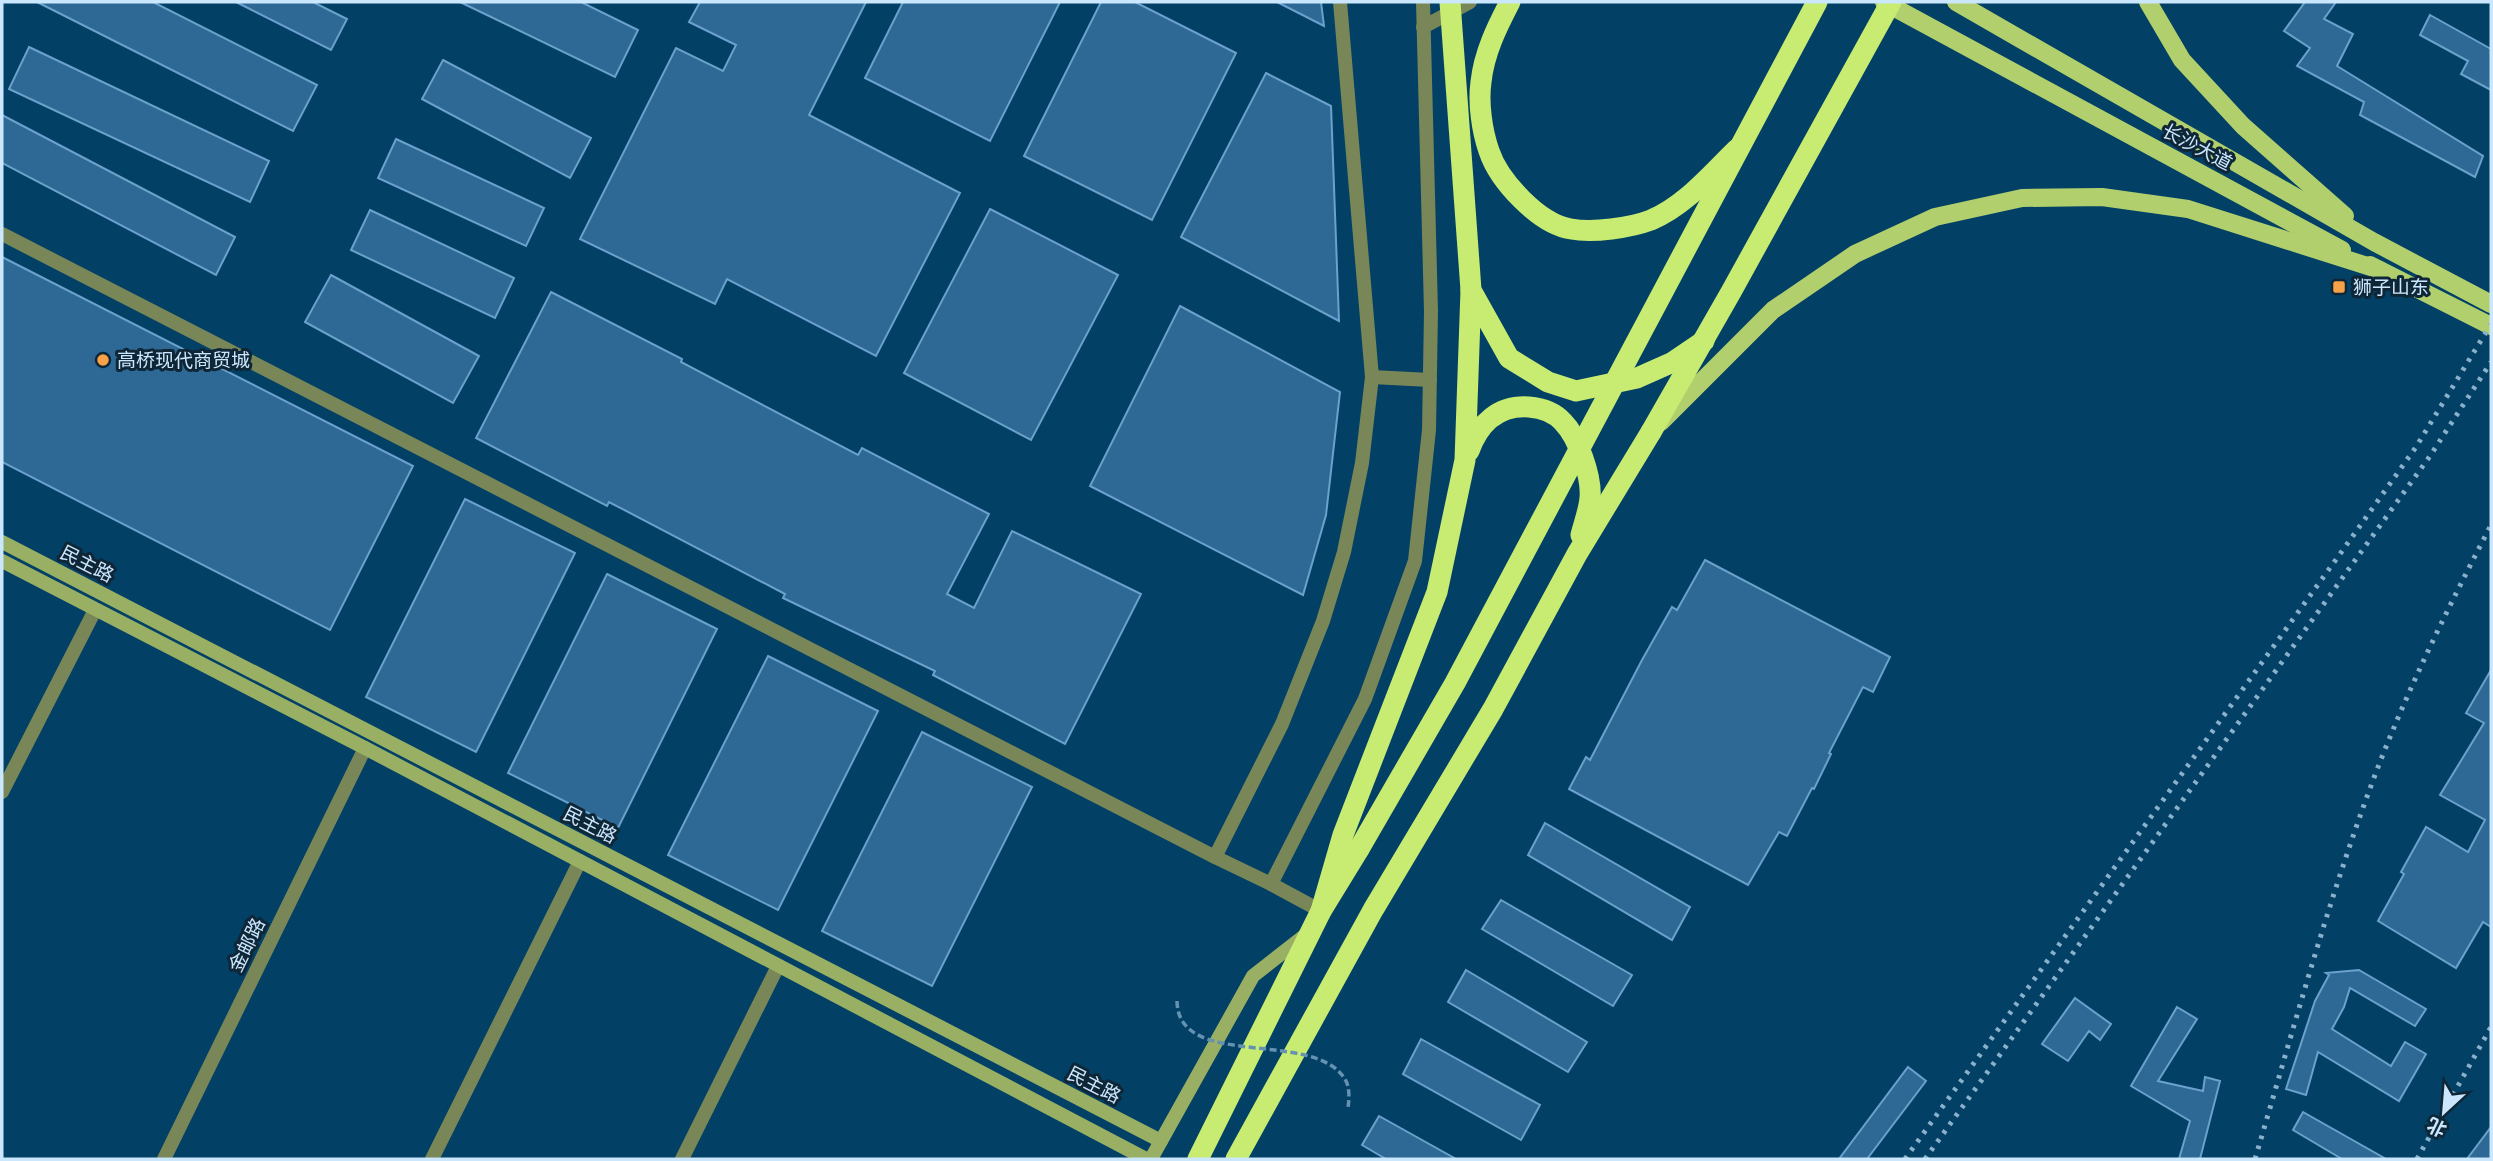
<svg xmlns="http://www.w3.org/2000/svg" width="2493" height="1161" font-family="Roboto,'Noto Sans SC',sans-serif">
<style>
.building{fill:#2d6994;stroke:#6ba1cc;stroke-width:2}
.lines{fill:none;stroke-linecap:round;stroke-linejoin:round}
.street{stroke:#788658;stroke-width:14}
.secondary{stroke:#98af64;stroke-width:14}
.primary{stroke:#b1cf6c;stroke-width:18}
.highway{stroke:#c8eb72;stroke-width:21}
.rail{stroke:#8ab1cc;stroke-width:5;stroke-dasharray:3.5 7;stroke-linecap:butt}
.path-bridge{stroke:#6592b0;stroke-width:3.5;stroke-dasharray:7 3.5;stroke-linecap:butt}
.highway-bridge{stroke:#c8eb72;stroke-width:21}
.poi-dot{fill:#f7a149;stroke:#0f2637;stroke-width:2.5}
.labels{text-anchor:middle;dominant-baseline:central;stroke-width:6;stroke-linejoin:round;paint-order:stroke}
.street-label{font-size:19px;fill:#cbe7fd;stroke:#0f2637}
.poi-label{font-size:19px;fill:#cbe7fd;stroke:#0f2637;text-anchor:start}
</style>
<rect width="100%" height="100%" fill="#034065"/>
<g class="building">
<path d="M37,2h116l164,83 -24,46z"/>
<path d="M236,2h77l34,17 -16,31z"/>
<path d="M460,2h121l57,28 -23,47z"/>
<path d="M700,2h166l-57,113 151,78 -84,163 -149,-77 -12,25 -135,-65 96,-191 47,23 13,-26 -47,-23z"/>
<path d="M903,2h157l-70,139 -125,-63z"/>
<path d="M1101,2h34l101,51 -84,167 -128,-64z"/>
<path d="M1277,2h44l3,24z"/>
<path d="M2305,2h31l-12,17 29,15 -16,32 146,90 -8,21 -115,-62 4,-13 -67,-36 13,-18 -26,-17z"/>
<path d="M2430,15l61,34v41l-30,-16 7,-13 -48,-26z"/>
<path d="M29,47l240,114 -19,41 -241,-113z"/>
<path d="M443,60l148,78 -21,40 -148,-79z"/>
<path d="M1266,73l65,33 8,215 -158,-84z"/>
<path d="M2,115l233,122 -19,38 -214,-112z"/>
<path d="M396,139l148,69 -18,38 -148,-68z"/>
<path d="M990,209l128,66 -87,165 -127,-67z"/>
<path d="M370,210l144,68 -19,40 -144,-68z"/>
<path d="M2,257l411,209 -83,164 -328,-168z"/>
<path d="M331,275l148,81 -26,47 -148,-81z"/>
<path d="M551,292l131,67 -1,3 177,93 4,-7 127,66 -42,80 27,14 38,-77 129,63 -76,150 -132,-69 2,-4 -152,-73 2,-4 -176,-92 -2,4 -131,-68z"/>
<path d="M1180,306l160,86 -14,123 -23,80 -213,-109z"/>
<path d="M465,499l110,54 -99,199 -110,-55z"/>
<path d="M1705,560l185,97 -17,35 -10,-5 -34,66 2,1 -17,35 -2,-1 -25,48 -8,-4 -31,53 -179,-96 17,-32 4,3 52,-100 30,-53 5,3z"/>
<path d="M607,574l110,55 -99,199 -110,-55z"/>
<path d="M768,656l110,55 -100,199 -110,-55z"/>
<path d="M2491,670v257l-8,-5 -27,46 -78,-47 26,-47 -3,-2 25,-45 42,25 17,-32 -45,-25 44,-72 -18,-10z"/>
<path d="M922,732l110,55 -100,199 -110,-55z"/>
<path d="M1545,823l145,84 -18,33 -144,-85z"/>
<path d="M1501,900l131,75 -19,31 -131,-77z"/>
<path d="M1466,970l121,72 -19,30 -120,-70z"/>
<path d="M2359,970l67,39 -11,17 -65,-38 -6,19 -12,22 59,37 14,-24 21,12 -27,47 -81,-49 -12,43 -20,-6 29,-88 14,-26 -3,-2z"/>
<path d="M2075,998l36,26 -11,16 -11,-9 -21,30 -26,-17z"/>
<path d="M2177,1007l20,12 -39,62 45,10 2,-14 15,4 -20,78h-21l11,-38 -59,-35z"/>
<path d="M1421,1039l119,66 -19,35 -118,-66z"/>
<path d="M1908,1067l18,14 -59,78h-28z"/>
<path d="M2303,1112l83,47h-44l-49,-29z"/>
<path d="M1379,1116l77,43h-70l-24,-14z"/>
<path d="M2491,1127v32h-24z"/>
</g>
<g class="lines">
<g class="street">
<path d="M1423,27l47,-25"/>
<path d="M2,234l1213,623 56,27"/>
<path d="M1372,377l58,3"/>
<path d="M2,792l93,-182"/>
<path d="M1215,857l67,-133 41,-103 21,-69 18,-89 10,-86 -32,-375"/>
<path d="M1321,911l-50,-27 94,-185 50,-138 14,-131 2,-119 -8,-309"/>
<path d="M164,1159l201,-411"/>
<path d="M432,1159l148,-298"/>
<path d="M682,1159l96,-193"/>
</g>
<g class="secondary">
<path d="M2,542l1159,599"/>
<path d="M2,561l363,187 781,411"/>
<path d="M1151,1159l102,-183 55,-43"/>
</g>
<g class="primary">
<path d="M1884,2l458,248"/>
<path d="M1956,2l418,240 117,62"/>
<path d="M2148,2l34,58 61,66 102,90"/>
<path d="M2370,265l121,61"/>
<path d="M1661,422l112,-112 82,-56 80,-37 87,-19 80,-1 86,12 192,61"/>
</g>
<g class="highway">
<path d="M1510,2c-13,25 -26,51 -29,80 -3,21 1,49 8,69 10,30 50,73 82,78 22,4 59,-1 80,-9 34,-14 60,-46 86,-71"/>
<path d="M1469,451c10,-28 30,-46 60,-44 13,1 25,5 34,15 15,15 29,55 27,76 -1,12 -6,25 -9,37"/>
<path d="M1321,911l22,-76 94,-243 28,-132 6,-170"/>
<path d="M1198,1159l123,-248 38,-62"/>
<path d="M1236,1159l137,-249 120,-201 84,-155 74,-122"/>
</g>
<g class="rail">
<path d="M1905,1159l445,-619 66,-93 75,-123"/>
<path d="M1925,1159l505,-703 61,-94"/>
<path d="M2255,1159c38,-128 73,-259 120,-384 33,-87 74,-169 116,-250"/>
<path d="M2417,1159l74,-132"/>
</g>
<path class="path-bridge" d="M1177,1001c1,71 140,26 169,80 4,8 3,19 2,27"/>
<g class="highway-bridge">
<path d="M1450,2l21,288 38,68 39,24 28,9 61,-13 36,-16 31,-21"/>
<path d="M1651,432l80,-140 160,-290"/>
<path d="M1359,849l96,-166 362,-681"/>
</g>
</g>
<g class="poi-dot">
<rect x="2332" y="280" width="14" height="14" rx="3.5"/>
<circle cx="103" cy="360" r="7"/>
</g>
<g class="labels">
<g class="street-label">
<text transform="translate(2197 147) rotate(28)">长沙大道</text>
<text transform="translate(87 564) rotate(27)">民主路</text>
<text transform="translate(590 825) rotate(27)">民主路</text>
<text transform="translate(247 945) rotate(-64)">金邮路</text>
<text transform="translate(1094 1085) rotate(27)">民主路</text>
</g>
<g class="poi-label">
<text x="2353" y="287">狮子山东</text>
<text x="117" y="360">高桥现代商贸城</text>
</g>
</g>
<rect width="2493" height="1161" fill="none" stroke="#cbe7fd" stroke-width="7"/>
<g transform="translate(2444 1112) rotate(206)" stroke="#0f2637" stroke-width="5" paint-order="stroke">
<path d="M0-5L12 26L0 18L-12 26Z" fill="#cbe7fd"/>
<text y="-10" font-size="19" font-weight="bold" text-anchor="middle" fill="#cbe7fd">北</text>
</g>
</svg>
